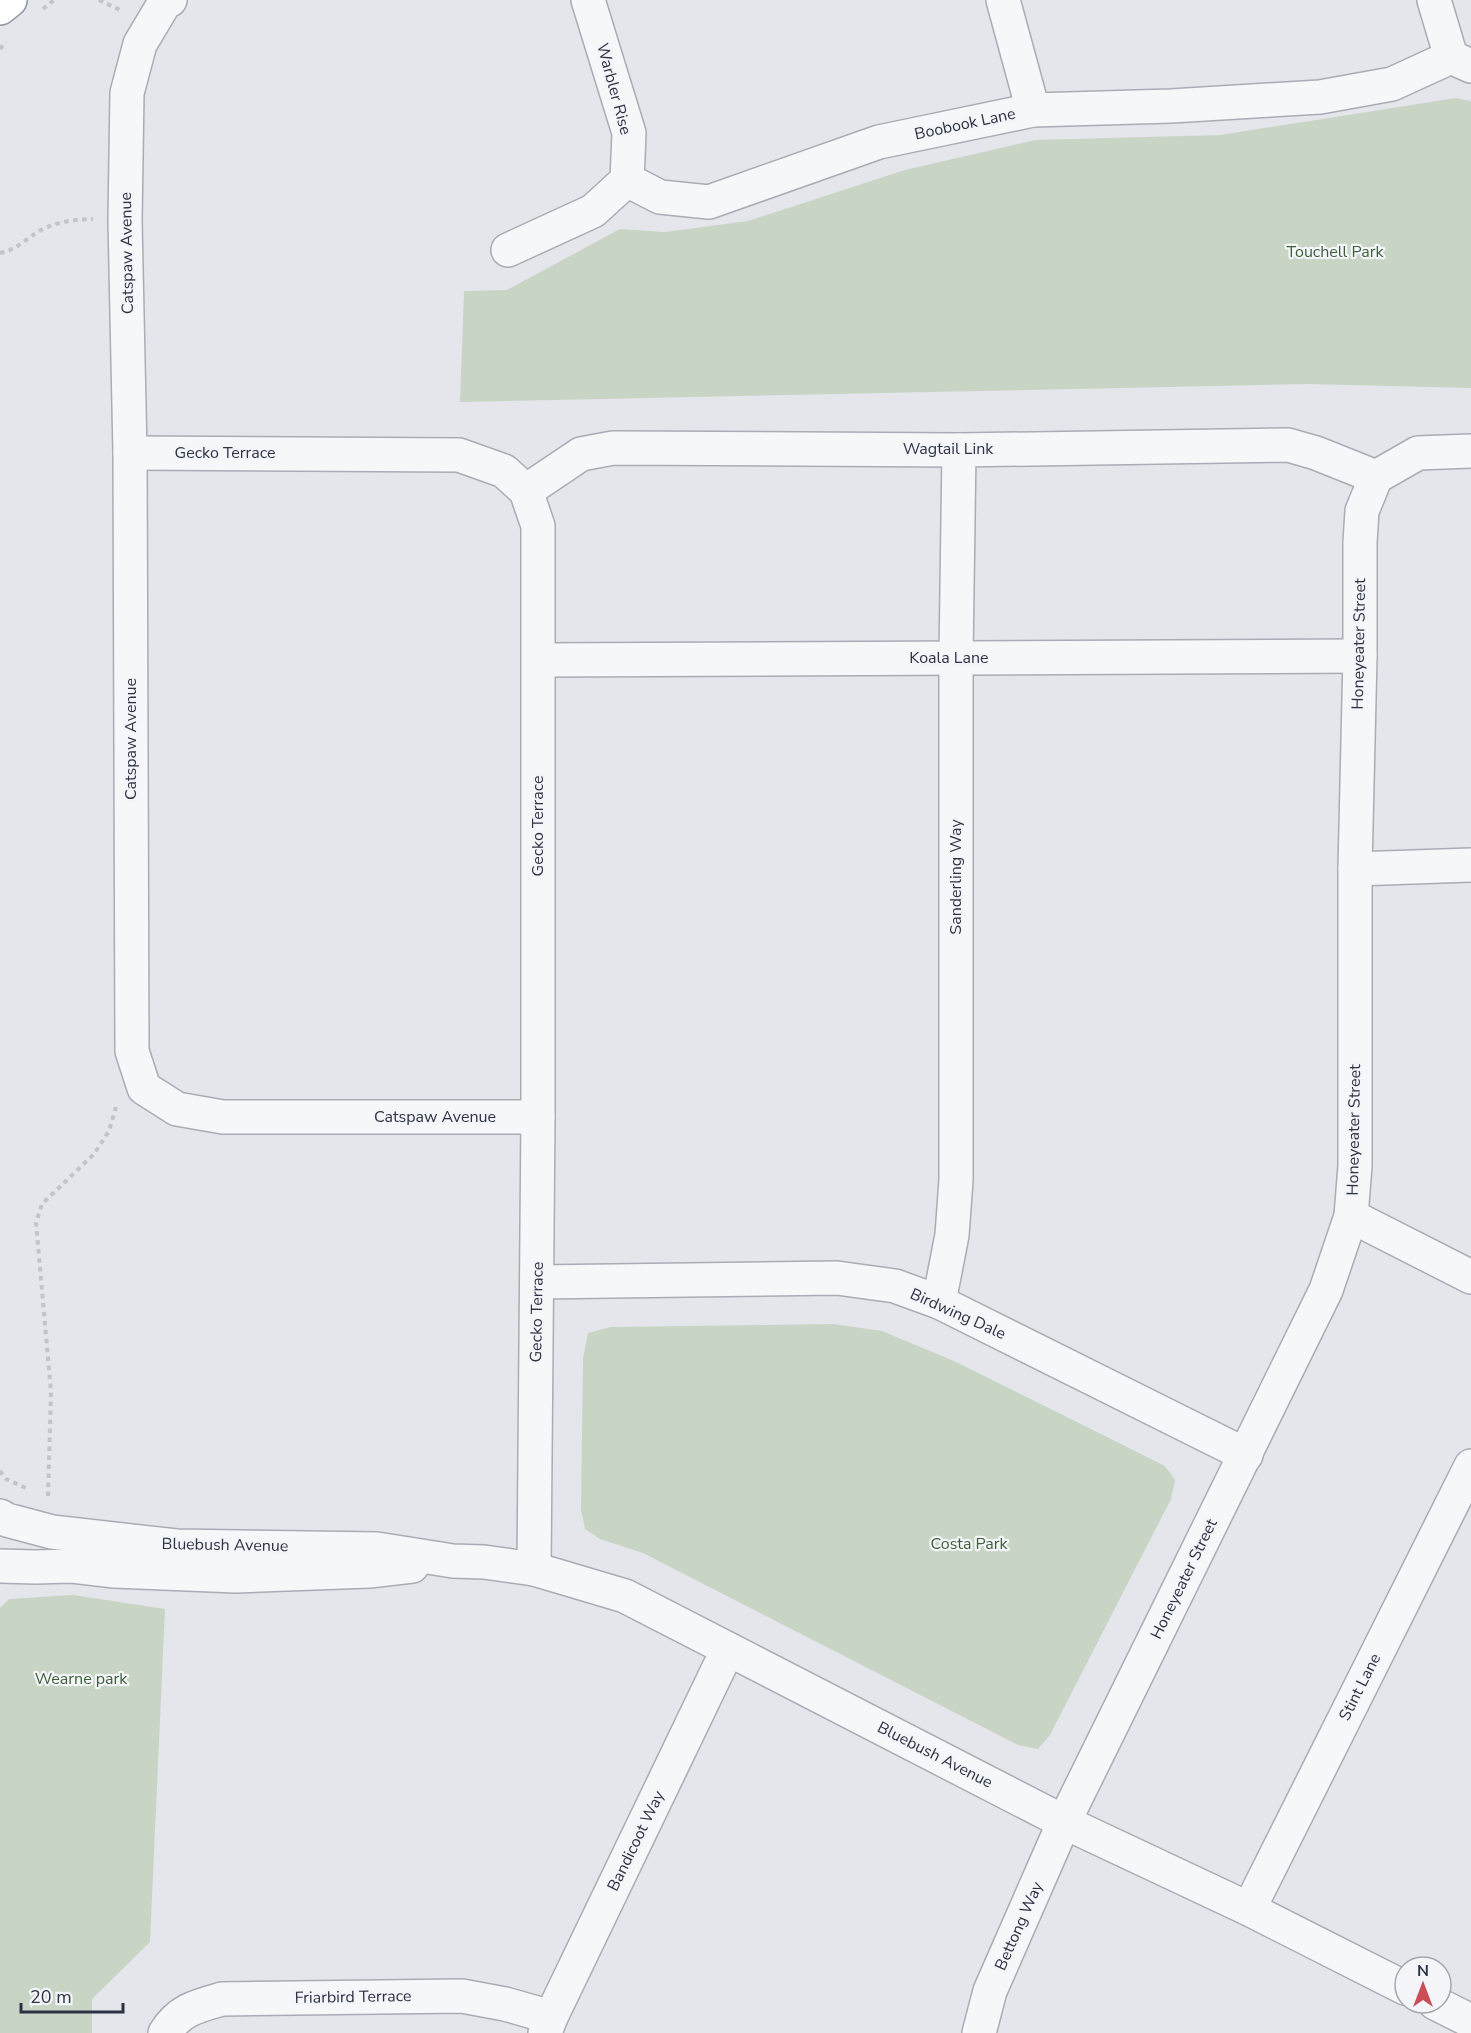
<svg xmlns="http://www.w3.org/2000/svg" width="1471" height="2033" font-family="'Nunito Sans',sans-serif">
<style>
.green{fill:#c8d5c5}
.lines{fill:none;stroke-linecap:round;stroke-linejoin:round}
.minor-casing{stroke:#a9acb5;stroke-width:36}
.highway-casing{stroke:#8b92a1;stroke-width:36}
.path{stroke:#c1c4ca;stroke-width:4;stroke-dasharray:4.5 4.5;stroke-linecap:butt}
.minor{stroke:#f6f7f9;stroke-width:33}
.highway{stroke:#fff;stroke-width:33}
.labels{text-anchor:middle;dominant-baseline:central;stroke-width:4.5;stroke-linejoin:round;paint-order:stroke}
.street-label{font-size:16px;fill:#2c3243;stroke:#f3f5f8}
.park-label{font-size:16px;fill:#3d5e39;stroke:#f3f5f8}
</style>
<rect width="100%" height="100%" fill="#e4e6eb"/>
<g class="green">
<path d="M1456,98l15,3v287l-164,-4 -847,18 4,-111 43,-1 113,-61 45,3 83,-11 157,-51 130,-30 185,-5z"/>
<path d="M834,1324l48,7 72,30 211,105 10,14 -4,19 -121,236 -12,14 -20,-4 -375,-192 -43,-14 -15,-10 -4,-19 2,-152 5,-25 23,-6z"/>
<path d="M73,1595l92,14 -15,333 -58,57v34h-92v-425l9,-9z"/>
</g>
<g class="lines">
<defs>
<g id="minor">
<path d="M170,0l-5,2 -25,42 -13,49 -2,128 5,232 2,598 12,37 33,21 46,8h315"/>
<path d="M588,0l41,133 -2,47"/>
<path d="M1003,0l30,110"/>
<path d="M1434,0l17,57 20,9"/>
<path d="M508,250l85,-39 34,-31 33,17 49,5 170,-60 154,-32 138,-4 149,-9 72,-13 59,-27"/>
<path d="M130,453l329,2 45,16 22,20 12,35v591l-4,452"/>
<path d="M526,491l55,-37 32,-6 346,2 329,-5 28,8 60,24"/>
<path d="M539,660c273,-1 547,-1 821,-4"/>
<path d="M1355,869l116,-4"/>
<path d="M1351,1216l120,61"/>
<path d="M537,1282l300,-4 58,8 44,16 307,153"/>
<path d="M939,1302l13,-67 4,-55v-522l3,-208"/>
<path d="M0,1516l7,4 45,12 124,14 201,3 76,12 31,1 50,7 91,27 439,226 185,87 156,79"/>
<path d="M0,1566l35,1 37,-1 43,5 121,5 133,-5 43,-5"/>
<path d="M1249,1909l222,-443"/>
<path d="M1435,2003l36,18"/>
<path d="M165,2033c14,-23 32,-27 57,-34l240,-3 43,8 46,13"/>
<path d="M545,2033l6,-16 177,-368"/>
<path d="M979,2033l11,-42 74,-169 262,-532 25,-74 4,-50v-297l5,-213v-114l2,-31 14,-34 42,-24 53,-2"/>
</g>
<path id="highway" d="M0,8l10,-8"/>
</defs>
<use href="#minor" class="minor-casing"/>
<use href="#highway" class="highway-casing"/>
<g class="path">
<path d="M99,0l21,10"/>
<path d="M43,9l11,-9"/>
<path d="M0,49l6,-7"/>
<path d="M0,253c19,-3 32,-21 50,-27 13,-5 30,-7 43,-7"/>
<path d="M0,1471l6,8 20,9"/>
<path d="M48,1496l3,-104 -15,-169 6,-19 52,-50 15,-23 7,-24"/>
</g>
<use href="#minor" class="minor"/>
<use href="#highway" class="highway"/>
</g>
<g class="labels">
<g class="street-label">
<text transform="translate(614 89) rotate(75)">Warbler Rise</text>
<text transform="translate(965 124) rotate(-12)">Boobook Lane</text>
<text transform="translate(127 253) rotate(-91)">Catspaw Avenue</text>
<text x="948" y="449">Wagtail Link</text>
<text x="225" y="453">Gecko Terrace</text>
<text transform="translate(1359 644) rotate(-89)">Honeyeater Street</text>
<text x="949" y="658">Koala Lane</text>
<text transform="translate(131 739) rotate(-90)">Catspaw Avenue</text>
<text transform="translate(538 826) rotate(-90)">Gecko Terrace</text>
<text transform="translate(956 877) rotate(-90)">Sanderling Way</text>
<text x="435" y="1117">Catspaw Avenue</text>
<text transform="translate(1354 1130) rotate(-89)">Honeyeater Street</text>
<text transform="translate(537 1312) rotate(-89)">Gecko Terrace</text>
<text transform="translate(958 1314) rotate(24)">Birdwing Dale</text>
<text transform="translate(225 1545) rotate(1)">Bluebush Avenue</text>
<text transform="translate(1184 1579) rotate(-64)">Honeyeater Street</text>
<text transform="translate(1360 1687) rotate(-63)">Stint Lane</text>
<text transform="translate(935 1755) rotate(27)">Bluebush Avenue</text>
<text transform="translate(636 1841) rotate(-64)">Bandicoot Way</text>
<text transform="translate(1019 1926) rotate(-66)">Bettong Way</text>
<text transform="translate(353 1997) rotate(-1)">Friarbird Terrace</text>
</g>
<g class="park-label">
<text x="1335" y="252">Touchell Park</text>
<text x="969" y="1544">Costa Park</text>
<text x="81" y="1679">Wearne park</text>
</g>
</g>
<g transform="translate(1423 1985)"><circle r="28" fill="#f3f5f8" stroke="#a3a7b0" stroke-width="1.5"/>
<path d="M0-4.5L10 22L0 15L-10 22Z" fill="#cb4e57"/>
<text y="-9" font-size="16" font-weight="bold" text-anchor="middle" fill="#2c3243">N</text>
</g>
<path d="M21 2003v9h102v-9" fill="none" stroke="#2c3243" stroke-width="3"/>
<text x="30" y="2003" font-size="18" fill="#2c3243" stroke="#f3f5f8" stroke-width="4.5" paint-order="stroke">20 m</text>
</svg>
